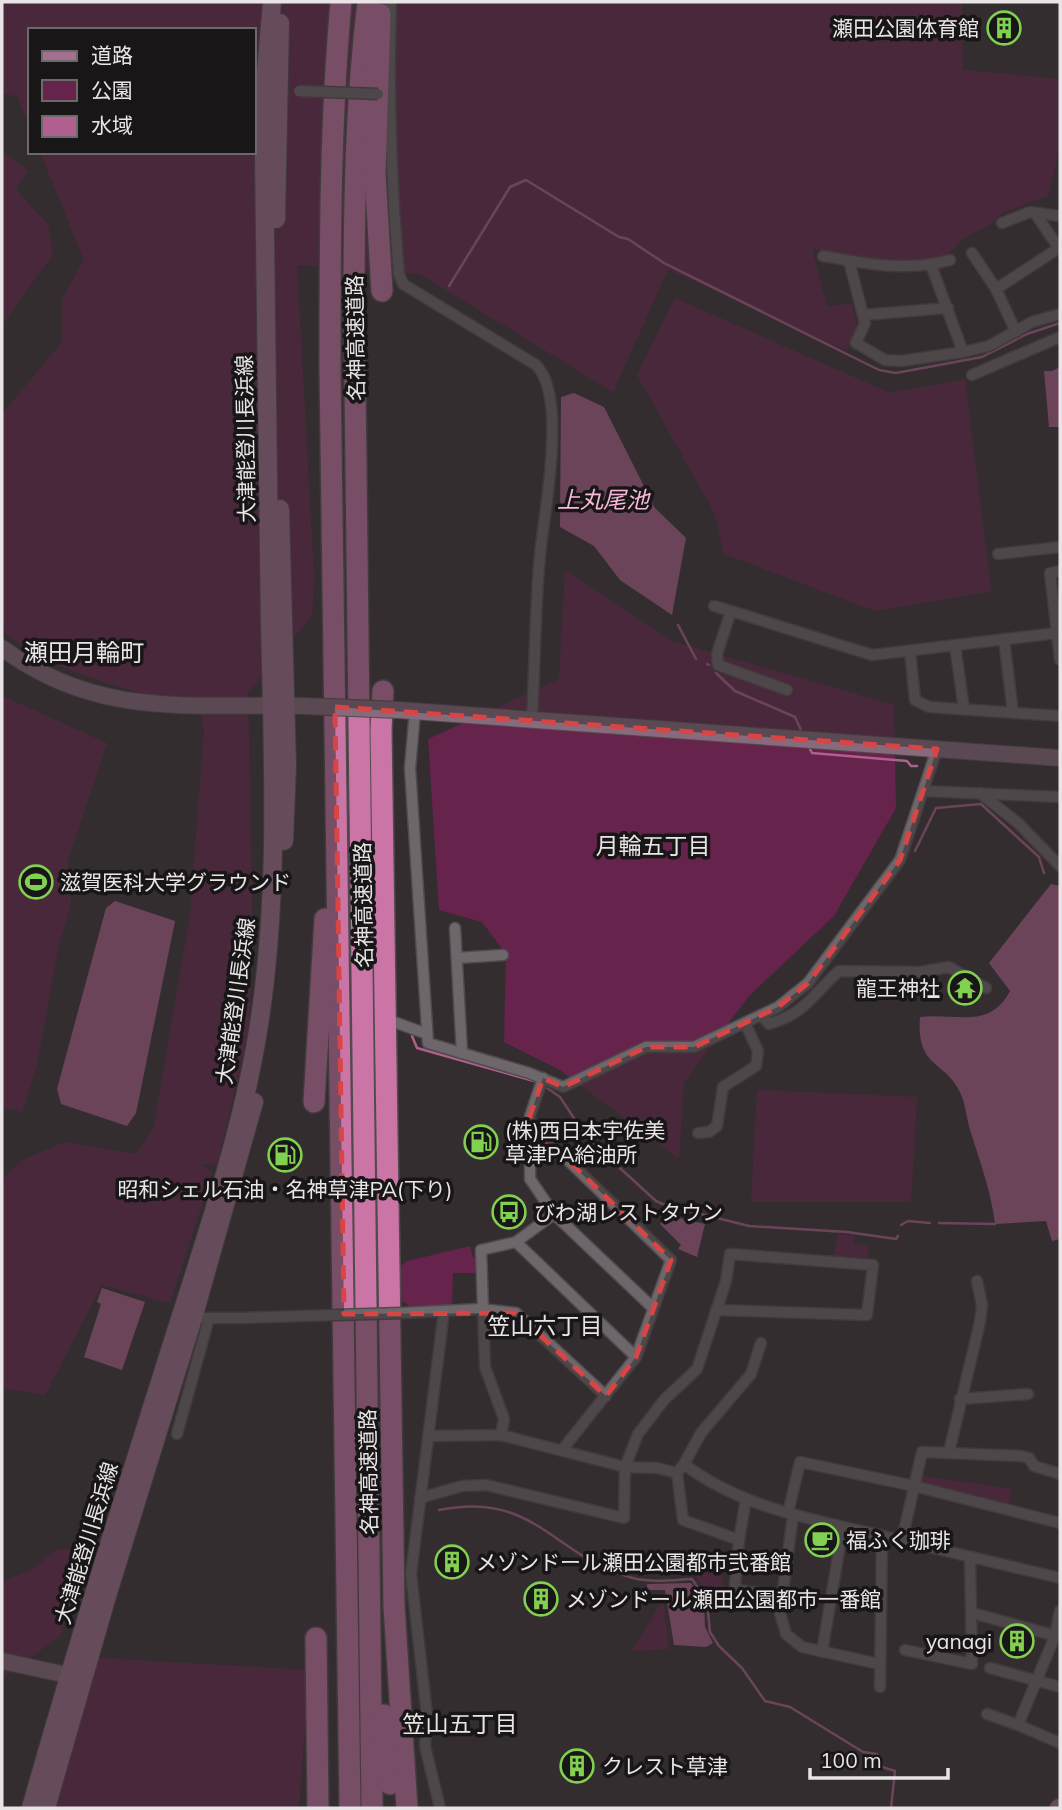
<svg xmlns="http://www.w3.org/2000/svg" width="1062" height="1810" font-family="Mulish,'Noto Sans JP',sans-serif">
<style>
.green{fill:#66234c}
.water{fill:#b0608e}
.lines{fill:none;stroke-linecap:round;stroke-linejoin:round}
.stream{stroke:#b0608e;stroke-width:2.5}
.street-casing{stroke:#514b4e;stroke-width:13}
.secondary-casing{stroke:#514b4e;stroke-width:18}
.primary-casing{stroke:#514b4e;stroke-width:20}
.highway-casing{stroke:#514b4e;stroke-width:24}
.street{stroke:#6d666a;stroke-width:10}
.secondary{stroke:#896a7c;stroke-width:16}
.primary{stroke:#a56f8f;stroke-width:18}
.highway{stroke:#cb75a7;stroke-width:21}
.street-bridge-casing{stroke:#514b4e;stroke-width:13;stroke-linecap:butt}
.secondary-bridge-casing{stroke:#514b4e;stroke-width:18;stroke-linecap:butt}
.street-bridge{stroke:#6d666a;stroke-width:10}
.secondary-bridge{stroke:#896a7c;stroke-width:16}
.marked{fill:none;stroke:#d94445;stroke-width:5;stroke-dasharray:14 9;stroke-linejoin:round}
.labels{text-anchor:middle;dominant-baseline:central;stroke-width:7;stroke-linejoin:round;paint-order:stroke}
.poi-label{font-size:21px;fill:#e9e5e7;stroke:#191618;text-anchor:start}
.street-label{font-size:21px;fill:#e9e5e7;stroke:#191618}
.water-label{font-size:23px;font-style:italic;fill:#f9b7db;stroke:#191618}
.neighbourhood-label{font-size:23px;fill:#e9e5e7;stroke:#191618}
.quarter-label{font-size:24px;fill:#e9e5e7;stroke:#191618}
</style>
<rect width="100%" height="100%" fill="#332d30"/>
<g class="green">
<path d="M2,2h960l1,68 97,9v69l-12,48 -44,16 -15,13 -27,14 -16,18 -17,4 -64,-2 -53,-10 15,58 25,-4 5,23 -10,25 -179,-82 -55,123 -193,-118 -123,-9 17,312 -2,39 -64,76 5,254 -4,83 -32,136 -15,-1 10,10 -42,129 -68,-18 -57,110 -43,-7v-209l21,-19 41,-18 72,12 17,-24 37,-214 14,-186 -5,-21c-66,-20 -144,-33 -197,-79v-216l59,-71 1,-44 22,-39 -44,-108h214v-122h-224v96l-13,-30 -15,-2z"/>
<path d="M2,151l27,20 -14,18 33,35 5,30 -51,71z"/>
<path d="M675,298l215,95 75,-14 26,212 -116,20 -151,-57 -9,-40 -78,-139z"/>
<path d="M565,570l106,71 223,64 2,103 -62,108 -85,80 -65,86 -5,77 -119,-89 -56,-28 2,-88 -24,-32 -43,-12 -11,-171 131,-60z"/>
<path d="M2,696l105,47 -39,116 3,45 -12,39 -22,122 -15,47 -20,-4z"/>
<path d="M757,1090l160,7 -6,105h-160z"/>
<path d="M838,1234l16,2v8l13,1 1,12 -34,-1z"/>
<path d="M470,1246l3,11 5,4 -1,12h-24l-1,34 -40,1 -10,-7 -5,-32 10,-8z"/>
<path d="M922,1476l90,13 -4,16 -87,-23z"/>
<path d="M70,1549l14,19 -24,68 -58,42v-96l31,-13 22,-19z"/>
<path d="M711,1562l13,17 -3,4 4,6 -17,6 -14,-21z"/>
<path d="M663,1600l6,49 -37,2z"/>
<path d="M98,1658l211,12 -10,138h-244z"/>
</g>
<g class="water">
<path d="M1060,367v60h-11l-5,-56h8z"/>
<path d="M574,393l30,14 51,101 31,30 -14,77 -52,-35 -26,-34 -34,-19 1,-130z"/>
<path d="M1051,884l9,2v353l-8,2 -6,-20 -51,3c-4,-33 -15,-62 -25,-94 -3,-10 -4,-21 -7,-31 -15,-41 -47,-27 -43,-82 35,-4 70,13 90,-26l-21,-28z"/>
<path d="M115,901l60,20 -39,192 -9,13 -66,-22 -4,-15 49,-181z"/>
<path d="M666,1215l39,9 -8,33 -19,-8 3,-4 -21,-21z"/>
<path d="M102,1288l43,14 -23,68 -38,-13 17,-53 -4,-2z"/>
<path d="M691,1583l13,19 1,25 8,16 -7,4 -32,-2 -9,-55h-18v-6z"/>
</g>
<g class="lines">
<g class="stream">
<path d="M449,286l61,-99 16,-7 93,57 9,2 36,24 215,107 17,3 86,-16 45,-23 33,-11"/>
<path d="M678,625l18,34"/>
<path d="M707,664l2,1"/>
<path d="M716,673l19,18 60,26 6,13"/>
<path d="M809,747l3,6 95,8 4,5h6"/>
<path d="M915,851l21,-43 45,-4 58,53 5,16"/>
<path d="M412,1036l5,12 117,33"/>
<path d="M547,1088l13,9 27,41 69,63 9,4 84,21 98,6 49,7 2,-3"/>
<path d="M939,1223l56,1"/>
<path d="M901,1225l7,-4 22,2"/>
<path d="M439,1510c97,-20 115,48 194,68 19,5 40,2 59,1l15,22 3,31 9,14 23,22 23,33 25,6 73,45 14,2 5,13 13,4 -4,37"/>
</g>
<defs>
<g id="street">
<path d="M391,2c-3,92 0,181 8,272l4,10 133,81c32,32 8,147 4,190 -5,54 -5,108 -8,162"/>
<path d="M1035,213l25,37"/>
<path d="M1002,223l28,-11 30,4"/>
<path d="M972,253l24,36"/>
<path d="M823,256c43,8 84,16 127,4"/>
<path d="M849,261l16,62 -9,20 29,17 16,1 62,-9 26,-6 43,-24 28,-8"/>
<path d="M931,265l32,87"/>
<path d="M863,315l85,-7"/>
<path d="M1016,332l-20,-43 63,-41"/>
<path d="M972,375l88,-38"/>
<path d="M998,554l62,-7"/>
<path d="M1060,571l-10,2 10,87"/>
<path d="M714,606l17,5"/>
<path d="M1004,639l9,74"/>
<path d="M955,645l9,64"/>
<path d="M910,651l5,49 14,7 131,9"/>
<path d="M787,690l-69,-25 -1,-11 14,-43 141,44 185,-22"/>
<path d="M415,711l-5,57 18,275 101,30 34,14 83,-40h48l84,-40 30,-24 92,-123 37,-111"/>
<path d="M925,791l135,6"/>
<path d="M980,793l38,30 42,43"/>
<path d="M455,928l7,125"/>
<path d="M457,958l46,-3"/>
<path d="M761,1015l8,9c37,-11 44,-30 70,-53l81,1 29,-5 37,21"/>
<path d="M394,1022l33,12"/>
<path d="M698,1133l11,-1 8,-6 6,-39 33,-21 2,-15 -13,-28"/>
<path d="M530,1147l20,-4 121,117 -35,97 -74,93"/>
<path d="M554,1214l99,94"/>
<path d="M516,1242l120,115"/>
<path d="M402,1313l79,-4 35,4 90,83"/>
<path d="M204,1318h36"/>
<path d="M960,1399l68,-5"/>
<path d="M177,1434l32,-116"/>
<path d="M501,1435l3,-16 -19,-52 -4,-117 35,-8 38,-28 -24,-35v-63l13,-38"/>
<path d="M428,1436l73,-1 124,32 32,1 20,5"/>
<path d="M949,1452l31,-130 2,-17 -5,-24"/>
<path d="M684,1464l17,-31 50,-59 10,-31"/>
<path d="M420,1498l42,-12 24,-1 138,33 1,-51 13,-33 26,-34 33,-31 29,-88 4,-27 143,11 -6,50 -151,-5"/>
<path d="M788,1513l12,-51 114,24 146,37"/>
<path d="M793,1515l-13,98 6,21 16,13 77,17"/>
<path d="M739,1540l7,-41"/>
<path d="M902,1540l20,-88 99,4 8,2 5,8 26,8"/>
<path d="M782,1597l-43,-7 -4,-5 4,-45 -56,-20 -6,-47 7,-9c57,44 132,56 199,72 59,14 118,28 177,42"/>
<path d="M1060,1611l-5,25 -37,89 42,18"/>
<path d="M972,1613l88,24"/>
<path d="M905,1650l67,14 -2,-107"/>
<path d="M822,1652l21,-125"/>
<path d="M990,1668l70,19"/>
<path d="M880,1687l2,-151"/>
<path d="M987,1714l31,11"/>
<path d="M440,1808l-15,-62 2,-31 -16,-141 33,-263"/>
</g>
<g id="secondary">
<path d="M2,648c97,72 191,55 303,58"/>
<path d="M399,710l661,48"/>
<path d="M2,1661l79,17"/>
</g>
<g id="primary">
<path d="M276,219l4,-196"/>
<path d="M280,509l7,257 -3,75"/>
<path d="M31,1808c42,-149 88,-297 135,-445 33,-105 73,-219 91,-326 23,-136 16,-276 13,-414 -3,-155 -4,-310 -6,-466l1,-73 7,-82"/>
<path d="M46,1808l61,-212 86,-278 61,-216"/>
<path d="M1059,1808h1"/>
</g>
<g id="highway">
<path d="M341,2c-11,122 -11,245 -11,367l20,1439"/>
<path d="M368,2c-12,99 -14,198 -14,299l18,1507"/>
<path d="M380,14l-5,159 7,118"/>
<path d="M383,691l-2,38 13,877 13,202"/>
<path d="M314,1102l11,-183"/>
<path d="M316,1638l2,170"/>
<path d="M384,1715l6,69"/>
</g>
</defs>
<use href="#street" class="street-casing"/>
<use href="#secondary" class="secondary-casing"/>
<use href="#primary" class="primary-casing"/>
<use href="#highway" class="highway-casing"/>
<use href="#street" class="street"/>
<use href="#secondary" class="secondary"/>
<use href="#primary" class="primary"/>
<use href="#highway" class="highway"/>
<defs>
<g id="street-bridge">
<path d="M299,91l79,3"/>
<path d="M240,1318l162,-5"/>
</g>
<path id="secondary-bridge" d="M305,706l94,4"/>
</defs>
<use href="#street-bridge" class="street-bridge-casing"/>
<use href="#secondary-bridge" class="secondary-bridge-casing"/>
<use href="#street-bridge" class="street-bridge"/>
<use href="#secondary-bridge" class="secondary-bridge"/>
</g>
<path d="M0 0H1062V1810H0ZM335,707l602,42 -37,111 -92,123 -30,24 -84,40h-48l-83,40 -20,-9 -13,38v31l20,-4 121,117 -35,97 -30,39 -90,-83 -172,1z" fill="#332d30" fill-opacity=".55" fill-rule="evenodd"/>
<path class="marked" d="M335,707l602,42 -37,111 -92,123 -30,24 -84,40h-48l-83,40 -20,-9 -13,38v31l20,-4 121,117 -35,97 -30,39 -90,-83 -172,1z"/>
<defs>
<symbol id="building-ring" viewBox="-11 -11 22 22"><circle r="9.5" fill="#191618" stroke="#81d050" stroke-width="1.5"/><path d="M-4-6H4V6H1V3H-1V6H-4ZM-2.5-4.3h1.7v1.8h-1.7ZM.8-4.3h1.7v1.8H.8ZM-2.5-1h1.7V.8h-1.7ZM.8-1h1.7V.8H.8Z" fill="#81d050"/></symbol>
<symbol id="stadium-ring" viewBox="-11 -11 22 22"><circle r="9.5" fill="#191618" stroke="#81d050" stroke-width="1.5"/><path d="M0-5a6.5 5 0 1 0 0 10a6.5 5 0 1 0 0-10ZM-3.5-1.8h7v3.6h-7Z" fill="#81d050"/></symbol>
<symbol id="temple-ring" viewBox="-11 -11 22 22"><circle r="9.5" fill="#191618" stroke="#81d050" stroke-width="1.5"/><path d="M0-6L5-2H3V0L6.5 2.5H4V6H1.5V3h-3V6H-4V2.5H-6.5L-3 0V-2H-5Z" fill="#81d050"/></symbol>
<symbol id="fuel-ring" viewBox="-11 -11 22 22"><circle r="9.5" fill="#191618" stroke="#81d050" stroke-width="1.5"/><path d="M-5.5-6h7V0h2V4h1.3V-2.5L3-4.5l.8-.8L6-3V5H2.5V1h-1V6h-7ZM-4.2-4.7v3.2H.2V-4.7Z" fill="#81d050"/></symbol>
<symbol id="bus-ring" viewBox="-11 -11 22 22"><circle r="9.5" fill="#191618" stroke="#81d050" stroke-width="1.5"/><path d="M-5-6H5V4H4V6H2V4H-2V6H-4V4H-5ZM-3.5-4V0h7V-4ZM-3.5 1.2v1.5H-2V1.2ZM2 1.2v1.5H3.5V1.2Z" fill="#81d050"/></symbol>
<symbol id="cafe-ring" viewBox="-11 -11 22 22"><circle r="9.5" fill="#191618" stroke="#81d050" stroke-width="1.5"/><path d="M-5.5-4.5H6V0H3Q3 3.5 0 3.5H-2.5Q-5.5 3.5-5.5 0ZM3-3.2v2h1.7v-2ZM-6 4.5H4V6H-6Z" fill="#81d050"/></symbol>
</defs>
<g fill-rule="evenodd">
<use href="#building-ring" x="985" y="9" width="38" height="38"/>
<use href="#stadium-ring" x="17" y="863" width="38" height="38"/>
<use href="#temple-ring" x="946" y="969" width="38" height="38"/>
<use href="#fuel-ring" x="462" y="1123" width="38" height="38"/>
<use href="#fuel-ring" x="266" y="1136" width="38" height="38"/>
<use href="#bus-ring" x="490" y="1193" width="38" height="38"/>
<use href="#cafe-ring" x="803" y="1521" width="38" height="38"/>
<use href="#building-ring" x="433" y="1543" width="38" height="38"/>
<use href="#building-ring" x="522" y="1580" width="38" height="38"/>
<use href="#building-ring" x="998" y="1622" width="38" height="38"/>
<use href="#building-ring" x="558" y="1747" width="38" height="38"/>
</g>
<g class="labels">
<g class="poi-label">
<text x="979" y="28" text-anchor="end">瀬田公園体育館</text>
<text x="60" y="882">滋賀医科大学グラウンド</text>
<text x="940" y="988" text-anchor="end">龍王神社</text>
<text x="505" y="1130">(株)西日本宇佐美<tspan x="505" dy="24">草津PA給油所</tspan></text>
<text x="285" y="1189" text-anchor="middle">昭和シェル石油・名神草津PA(下り)</text>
<text x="534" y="1212">びわ湖レストタウン</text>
<text x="846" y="1540">福ふく珈琲</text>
<text x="476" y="1562">メゾンドール瀬田公園都市弐番館</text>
<text x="566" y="1599">メゾンドール瀬田公園都市一番館</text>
<text x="992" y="1641" text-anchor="end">yanagi</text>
<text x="602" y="1766">クレスト草津</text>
</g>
<g class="street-label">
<text transform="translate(355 338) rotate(-91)">名神高速道路</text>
<text transform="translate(245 439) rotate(-91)">大津能登川長浜線</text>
<text transform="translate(363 905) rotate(-91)">名神高速道路</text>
<text transform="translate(235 1001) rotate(-82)">大津能登川長浜線</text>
<text transform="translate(368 1472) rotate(-91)">名神高速道路</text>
<text transform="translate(86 1543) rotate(-73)">大津能登川長浜線</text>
</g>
<g class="water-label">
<text x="603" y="499">上丸尾池</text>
</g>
<g class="neighbourhood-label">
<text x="653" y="845">月輪五丁目</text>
<text x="545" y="1325">笠山六丁目</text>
<text x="460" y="1723">笠山五丁目</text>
</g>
<g class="quarter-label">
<text x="84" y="652">瀬田月輪町</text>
</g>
</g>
<rect width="1062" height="1810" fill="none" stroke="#e9e5e7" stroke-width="7"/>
<rect x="28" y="28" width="228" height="126" fill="#191618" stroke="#6c696b" stroke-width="2"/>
<rect x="42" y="51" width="35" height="10" fill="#a56f8f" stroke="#6c696b" stroke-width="2"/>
<text x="91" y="63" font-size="21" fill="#e9e5e7">道路</text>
<rect x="42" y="80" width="35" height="21" fill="#66234c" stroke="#6c696b" stroke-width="2"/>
<text x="91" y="98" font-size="21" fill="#e9e5e7">公園</text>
<rect x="42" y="116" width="35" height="21" fill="#b0608e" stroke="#6c696b" stroke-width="2"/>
<text x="91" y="133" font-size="21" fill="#e9e5e7">水域</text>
<path d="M810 1768v10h138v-10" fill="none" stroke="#e9e5e7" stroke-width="3.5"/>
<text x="820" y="1768" font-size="21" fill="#e9e5e7" stroke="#191618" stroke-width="5" paint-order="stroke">100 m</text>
</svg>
